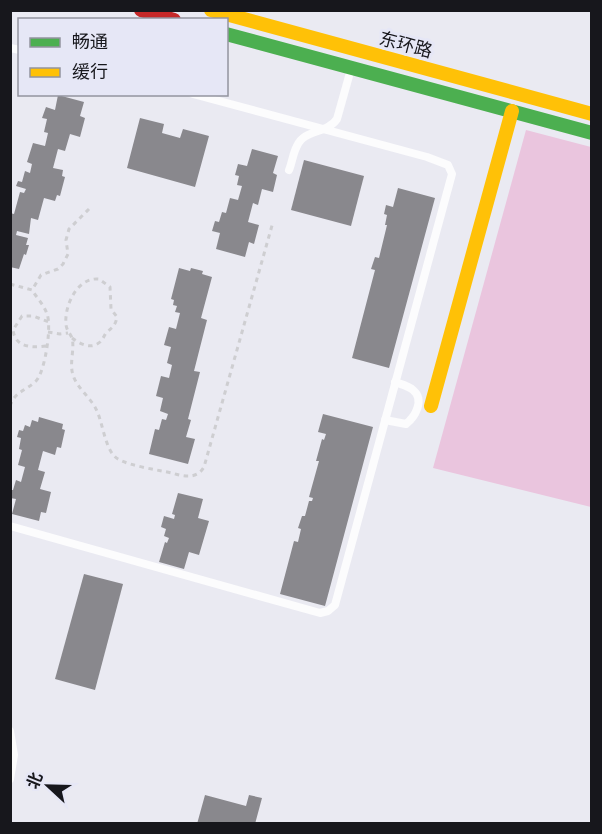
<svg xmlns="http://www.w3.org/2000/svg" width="602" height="834" font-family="'Playfair Display','Noto Sans SC',serif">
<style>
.green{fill:#eac5de}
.building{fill:#89888d}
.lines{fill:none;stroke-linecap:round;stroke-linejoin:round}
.path{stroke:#ceced1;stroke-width:3;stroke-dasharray:4.5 4.5;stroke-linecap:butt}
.lane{stroke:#fcfcfd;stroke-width:8}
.fast{stroke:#4caf50;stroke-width:14}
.slow{stroke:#ffc107;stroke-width:14}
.jam{stroke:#c62828;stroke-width:14}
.labels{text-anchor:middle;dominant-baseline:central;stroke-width:6;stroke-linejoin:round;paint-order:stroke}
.street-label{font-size:18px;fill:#17171c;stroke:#e6e7f6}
</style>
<rect width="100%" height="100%" fill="#eaeaf2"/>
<path class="green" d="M526,130l65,17v360l-158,-39z"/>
<g class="building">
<path d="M58,95l26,7 -4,14 5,2 -5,19 -10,-3 -5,17 -7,-2 -5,19 10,2 -1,6 3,1 -5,19 -3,-1 -2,6 -11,-3 -6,22 -7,-2 -2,16 -12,-3 -1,4 12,3 -2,7h3l-3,10 -2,-1 -5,15 -9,-2v-54l4,1 6,-22 4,1 2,-4 -10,-3 2,-5 4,1 3,-11 5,2 2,-9 -5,-2 6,-19 12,3 3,-13 -4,-1 3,-13 -5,-1 4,-11 9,3z"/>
<path d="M140,118l24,6 -2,9 18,5 3,-9 26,7 -14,51 -68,-19z"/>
<path d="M252,149l26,7 -5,17 4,2 -4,17 -11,-3 -4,16 -5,-2 -5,19 11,3 -5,19 -5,-2 -4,15 -29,-8 4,-16 -8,-2 3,-10 4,1 3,-10 4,1 4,-15 8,2 4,-14 -5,-1 2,-9 -4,-1 3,-11 9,2z"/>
<path d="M304,160l60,16 -13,50 -60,-16z"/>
<path d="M398,188l37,10 -46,170 -37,-10 23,-88 -4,-1 4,-12 4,1 8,-33h-2l2,-10 -3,-1 2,-9 7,2z"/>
<path d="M179,268l11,3 1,-3 12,3 -1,3 10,3 -11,41 6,2 -13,51 6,1 -12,47 3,1 -5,17 9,2 -7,25 -39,-10 6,-25 4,1 3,-11 4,1 2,-6 -8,-3 3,-13 -7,-2 5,-20 8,2 3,-13 -5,-2 4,-16 -7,-2 5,-18 7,2 4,-16 -5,-1 2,-6 -4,-1 1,-5 -3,-1z"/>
<path d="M323,414l50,13 -48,179 -45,-12 14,-53 4,1 3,-13 -3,-1 4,-12h3l4,-15h3l1,-3 -4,-1 10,-36h-3l6,-22 2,1 2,-6 -8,-2z"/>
<path d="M39,417l24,7 -1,5 3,1 -4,18 -4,-1 -2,8 -12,-4 -5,19 7,2 -5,17 11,3 -5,21 -5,-1 -2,9 -27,-7 4,-15 -6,-1v-8h3l3,-10 5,2 4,-15 -7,-2 4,-15 -3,-1 2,-11 -4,-1 2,-7 4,1 2,-6 5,2 2,-7 6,2z"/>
<path d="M178,493l25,6 -5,19 11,3 -10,34 -10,-3 -5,17 -25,-7 6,-20 2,1 2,-5 -5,-2 2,-7 -5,-2 3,-11 10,3 1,-4 -3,-1z"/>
<path d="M84,574l39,10 -28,106 -40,-11z"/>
<path d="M205,795l41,11 3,-11 13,3 -7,26h-58z"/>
</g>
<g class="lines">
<g class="path">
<path d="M10,284l22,6 9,-15 17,-6 5,-5 5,-10 -2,-14 3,-11 20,-20"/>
<path d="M48,332l12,2 8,-1"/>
<path d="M72,338c8,6 19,12 28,4 3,-3 4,-6 6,-9 6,-6 9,-6 11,-16l-6,-8 -1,-22 -11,-8c-22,-2 -35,27 -33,46 1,6 4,8 6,13 3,11 -3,25 1,37 4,13 17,22 23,34 7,13 9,43 22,50 12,7 40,11 54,14 13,4 25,6 32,-6l69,-245"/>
<path d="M46,346c-15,2 -31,1 -33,-16l9,-14h11l16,6"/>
<path d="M10,406c5,-15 16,-15 26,-25 9,-9 16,-55 11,-67 -3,-9 -10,-16 -15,-24"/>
</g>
<g class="lane">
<path d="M10,48l10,2"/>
<path d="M289,170c3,-7 4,-17 8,-24 7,-17 30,-12 40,-27l14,-50"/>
<path d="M385,420l21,4c9,-7 19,-24 7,-34 -4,-4 -13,-6 -18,-8"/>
<path d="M10,526l310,87 8,-2 7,-6 117,-431 -4,-9 -21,-8 -234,-63"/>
<path d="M10,731l4,24 -4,24"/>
</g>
<path class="fast" d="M226,34l366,99"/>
<g class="slow">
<path d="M211,10l381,104"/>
<path d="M431,406l81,-295"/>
</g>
<path class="jam" d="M141,10l33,10"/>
</g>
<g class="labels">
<g class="street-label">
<text transform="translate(406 44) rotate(15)">东环路</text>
</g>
</g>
<rect width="602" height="834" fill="none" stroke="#17171c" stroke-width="24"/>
<rect x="18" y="18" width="210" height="78" fill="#e6e7f6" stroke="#93949f" stroke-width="1.5"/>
<rect x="30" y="38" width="30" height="9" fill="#4caf50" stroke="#93949f" stroke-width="1.5"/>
<text x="72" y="48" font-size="18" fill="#17171c">畅通</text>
<rect x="30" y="68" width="30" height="9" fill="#ffc107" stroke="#93949f" stroke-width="1.5"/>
<text x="72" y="78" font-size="18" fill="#17171c">缓行</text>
<g transform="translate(48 786) rotate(292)" stroke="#e6e7f6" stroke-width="4.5" paint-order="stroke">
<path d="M0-4.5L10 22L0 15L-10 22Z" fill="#17171c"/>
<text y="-9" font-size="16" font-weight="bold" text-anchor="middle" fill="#17171c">北</text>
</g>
</svg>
